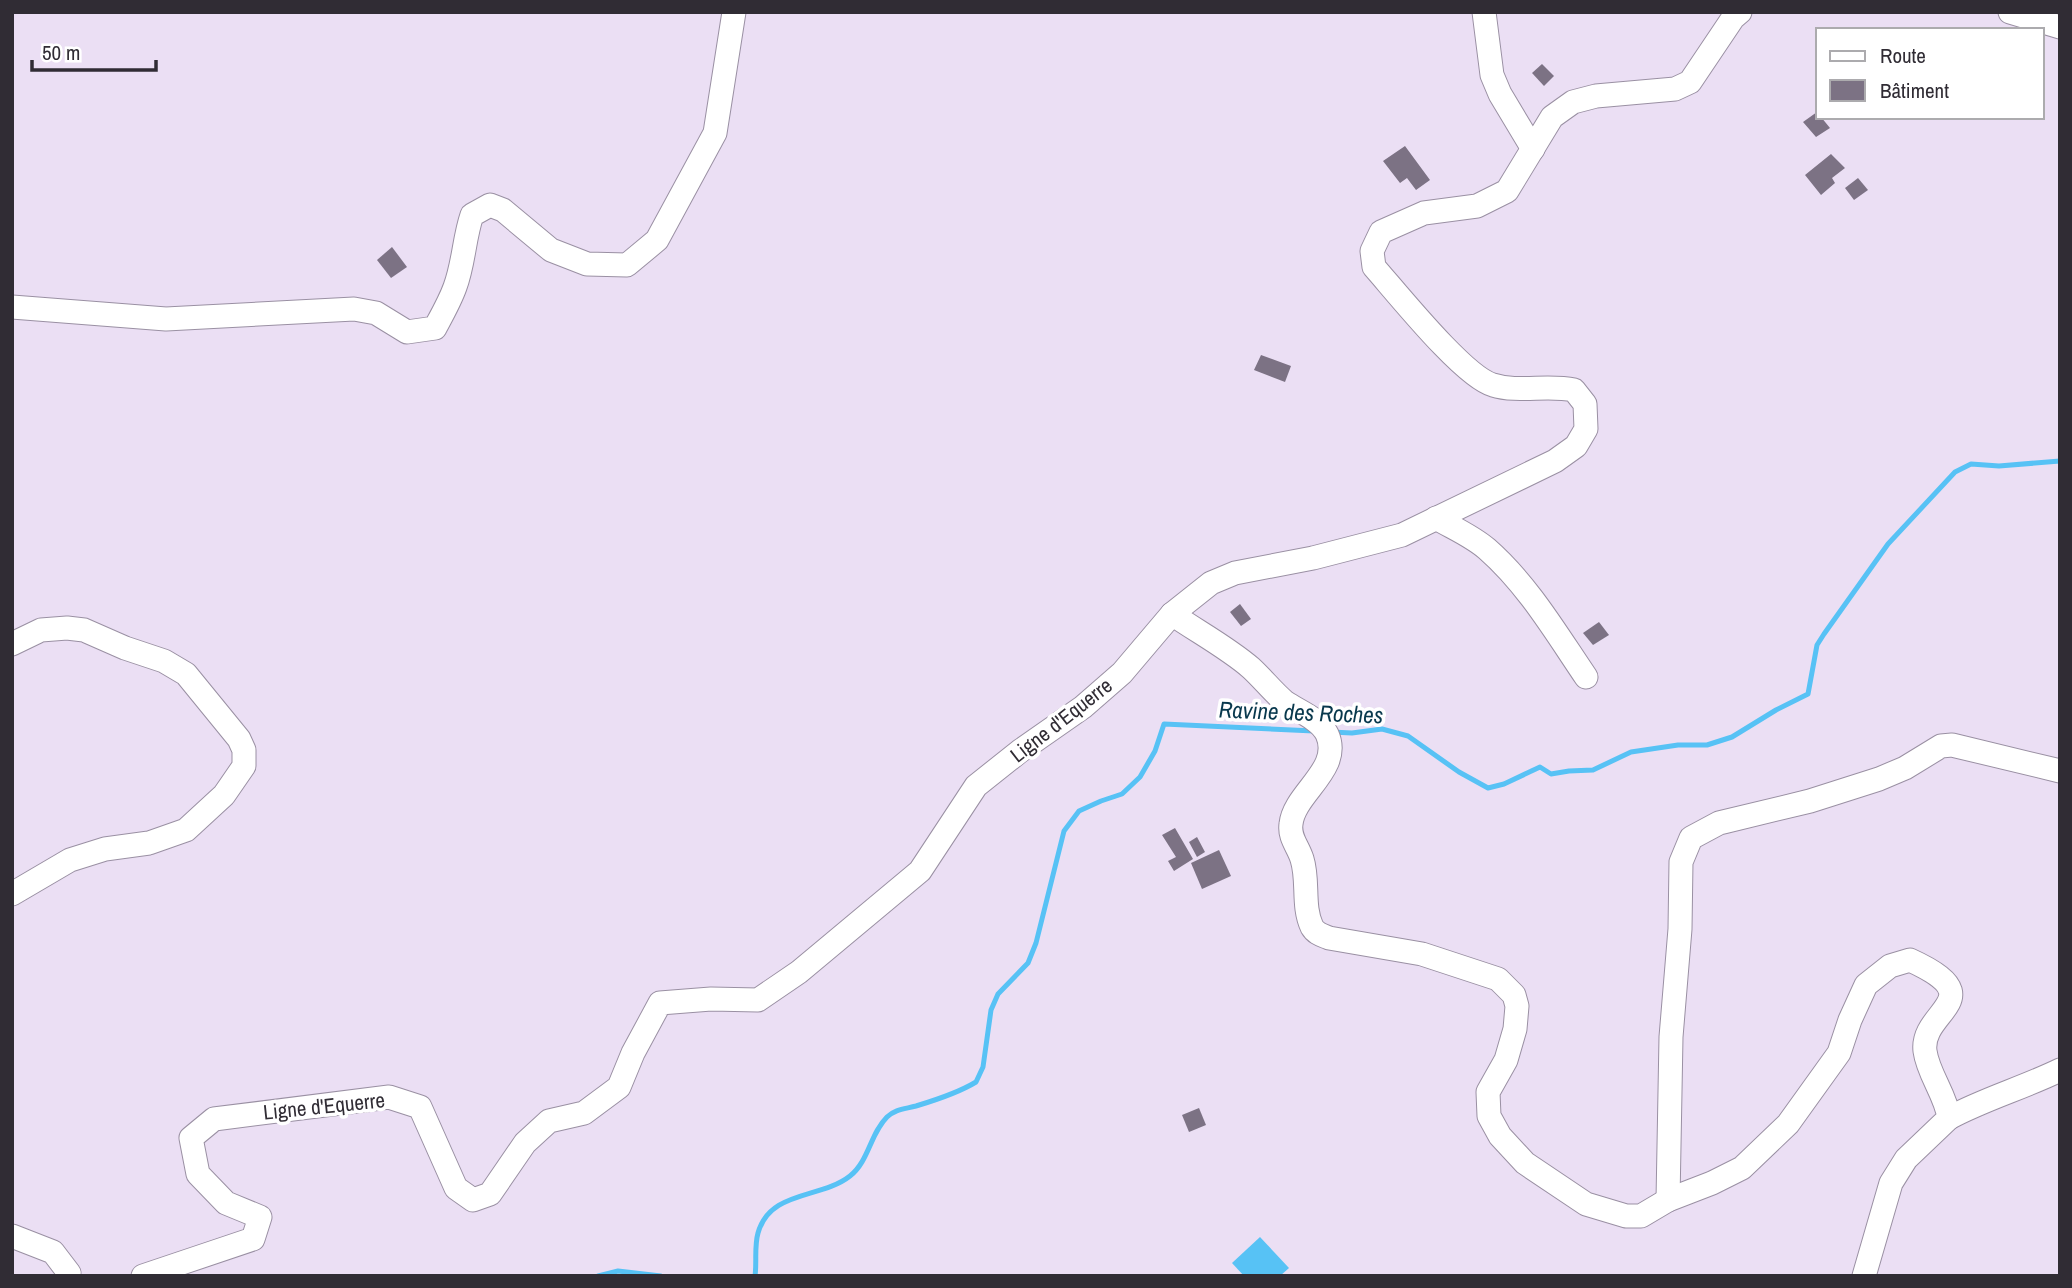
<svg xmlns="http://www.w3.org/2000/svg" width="2072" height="1288" font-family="'Archivo Narrow',sans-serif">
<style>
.water{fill:#57c2f5}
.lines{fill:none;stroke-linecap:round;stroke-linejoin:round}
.stream{stroke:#57c2f5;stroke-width:5}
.building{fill:#7c7284}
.minor-casing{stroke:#9a90a3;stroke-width:25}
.minor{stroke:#fff;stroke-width:23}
.labels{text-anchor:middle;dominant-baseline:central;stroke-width:7;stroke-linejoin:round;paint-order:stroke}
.street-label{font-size:21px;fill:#302c34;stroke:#fff}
.water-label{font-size:23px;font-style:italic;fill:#08384d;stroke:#fff}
</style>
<rect width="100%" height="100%" fill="#ebdff4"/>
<path class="water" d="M1260,1237l29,31 -9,8h-36l-12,-13z"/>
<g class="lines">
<g class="stream">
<path d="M1331,732l21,1 30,-4 26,7 51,36 29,16 16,-4 36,-17 11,7 18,-3 24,-1 38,-18 47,-7h29l25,-8 44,-27 32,-16 9,-49 7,-11 64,-90 67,-72 16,-8 28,2 61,-5"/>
<path d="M598,1276l20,-5 43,5"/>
<path d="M755,1276c2,-14 -1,-29 3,-43 12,-43 63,-34 92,-57 19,-15 20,-42 37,-59 8,-8 18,-8 29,-11 20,-6 42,-13 60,-24l7,-15 8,-57 7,-16 30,-31 8,-20 28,-112 15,-20 22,-10 21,-7 18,-17 15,-26 9,-27 150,7"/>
</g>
</g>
<g class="building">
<path d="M1542,64l12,12 -10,10 -12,-13z"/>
<path d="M1817,112l1,5h3l9,11 -14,9 -13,-15z"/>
<path d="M1405,146l25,34 -14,10 -9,-12 -7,5 -17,-22z"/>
<path d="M1831,154l14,14 -13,10 3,5 -14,12 -16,-20z"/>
<path d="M1858,178l10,12 -14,10 -9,-12z"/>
<path d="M392,247l15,20 -16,11 -14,-18z"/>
<path d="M1261,355l30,11 -6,16 -31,-12z"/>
<path d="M1240,604l11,15 -10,7 -11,-14z"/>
<path d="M1599,622l10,13 -16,10 -10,-12z"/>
<path d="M1175,828l18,31 -19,12 -6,-10 8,-4 -14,-22z"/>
<path d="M1197,837l8,15 -8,5 -8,-15z"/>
<path d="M1219,850l12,26 -29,13 -11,-26z"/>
<path d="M1199,1108l7,17 -17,7 -7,-17z"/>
</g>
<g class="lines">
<defs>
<g id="minor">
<path d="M1484,12l8,63 8,19 33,55"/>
<path d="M2010,12l50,15"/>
<path d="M12,307l154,12 188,-10 22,4 31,19 28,-4c7,-13 15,-27 20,-41 9,-24 9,-49 17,-72l18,-10 13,5 48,40 36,14 40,1 30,-25 58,-107 19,-121"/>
<path d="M1436,518c17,10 36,18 51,31 41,36 69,84 99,128"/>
<path d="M1172,614c26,18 56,34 79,54 12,11 22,24 34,34 13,9 35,17 42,32 16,35 -33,59 -36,90 -2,14 7,22 11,35 7,22 0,47 10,68 4,7 10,8 17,11l93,16 76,25 16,16 3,11 -2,23 -9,31 -18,32 1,24 11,20 25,27 61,41 40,12h15l27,-16 44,-17 30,-15 46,-44 51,-71 11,-33 16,-35 24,-19 20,-6c85,39 10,50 15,91 3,23 21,44 24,67l-43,41 -15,24 -27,93"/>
<path d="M12,644l29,-14 26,-2 17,2 41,18 39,13 22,13 53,65 5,11v16l-20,29 -38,35 -37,13 -44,6 -35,11 -58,34"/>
<path d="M1949,1118c35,-19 74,-30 111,-48"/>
<path d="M1668,1200l3,-163 9,-108 1,-67 10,-24 28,-15 91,-22 69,-22 26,-11 36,-22 11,-1 108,26"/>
<path d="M12,1236l41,16 16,21 -2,3"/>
<path d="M143,1276l110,-37 7,-22 -34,-14 -28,-29 -7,-36 23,-19 175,-22 31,10 36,81 17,12 17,-6 35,-51 24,-22 35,-8 35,-26 14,-34 27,-50 51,-4 47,1 41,-28 121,-101 56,-85 44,-35 63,-44 39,-34 50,-59 39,-31 24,-10 78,-15 89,-23 153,-74 21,-15 10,-17 -1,-25 -11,-14c-27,-6 -55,3 -81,-5 -29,-8 -96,-92 -119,-118l-2,-16 9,-19 43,-19 53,-7 30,-15 45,-74 21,-15 23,-6 79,-7 15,-7 43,-64 7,-6"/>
</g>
</defs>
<use href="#minor" class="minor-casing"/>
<use href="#minor" class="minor"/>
</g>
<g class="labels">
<g class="street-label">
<text transform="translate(1061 720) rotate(-38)">Ligne d'Equerre</text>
<text transform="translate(324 1106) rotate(-6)">Ligne d'Equerre</text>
</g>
<g class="water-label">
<text transform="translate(1301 712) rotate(2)">Ravine des Roches</text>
</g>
</g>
<rect width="2072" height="1288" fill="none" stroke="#302c34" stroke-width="28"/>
<rect x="1816" y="28" width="228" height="91" fill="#ffffff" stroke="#acabae" stroke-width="2"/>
<rect x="1830" y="51" width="35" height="10" fill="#ffffff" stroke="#acabae" stroke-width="2"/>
<text x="1880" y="63" font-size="21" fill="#302c34">Route</text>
<rect x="1830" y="80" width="35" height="21" fill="#7c7284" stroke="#acabae" stroke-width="2"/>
<text x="1880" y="98" font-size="21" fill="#302c34">Bâtiment</text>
<path d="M32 60v10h124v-10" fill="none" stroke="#302c34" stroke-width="3.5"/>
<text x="42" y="60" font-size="21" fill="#302c34" stroke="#ffffff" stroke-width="5" paint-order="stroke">50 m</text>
</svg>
